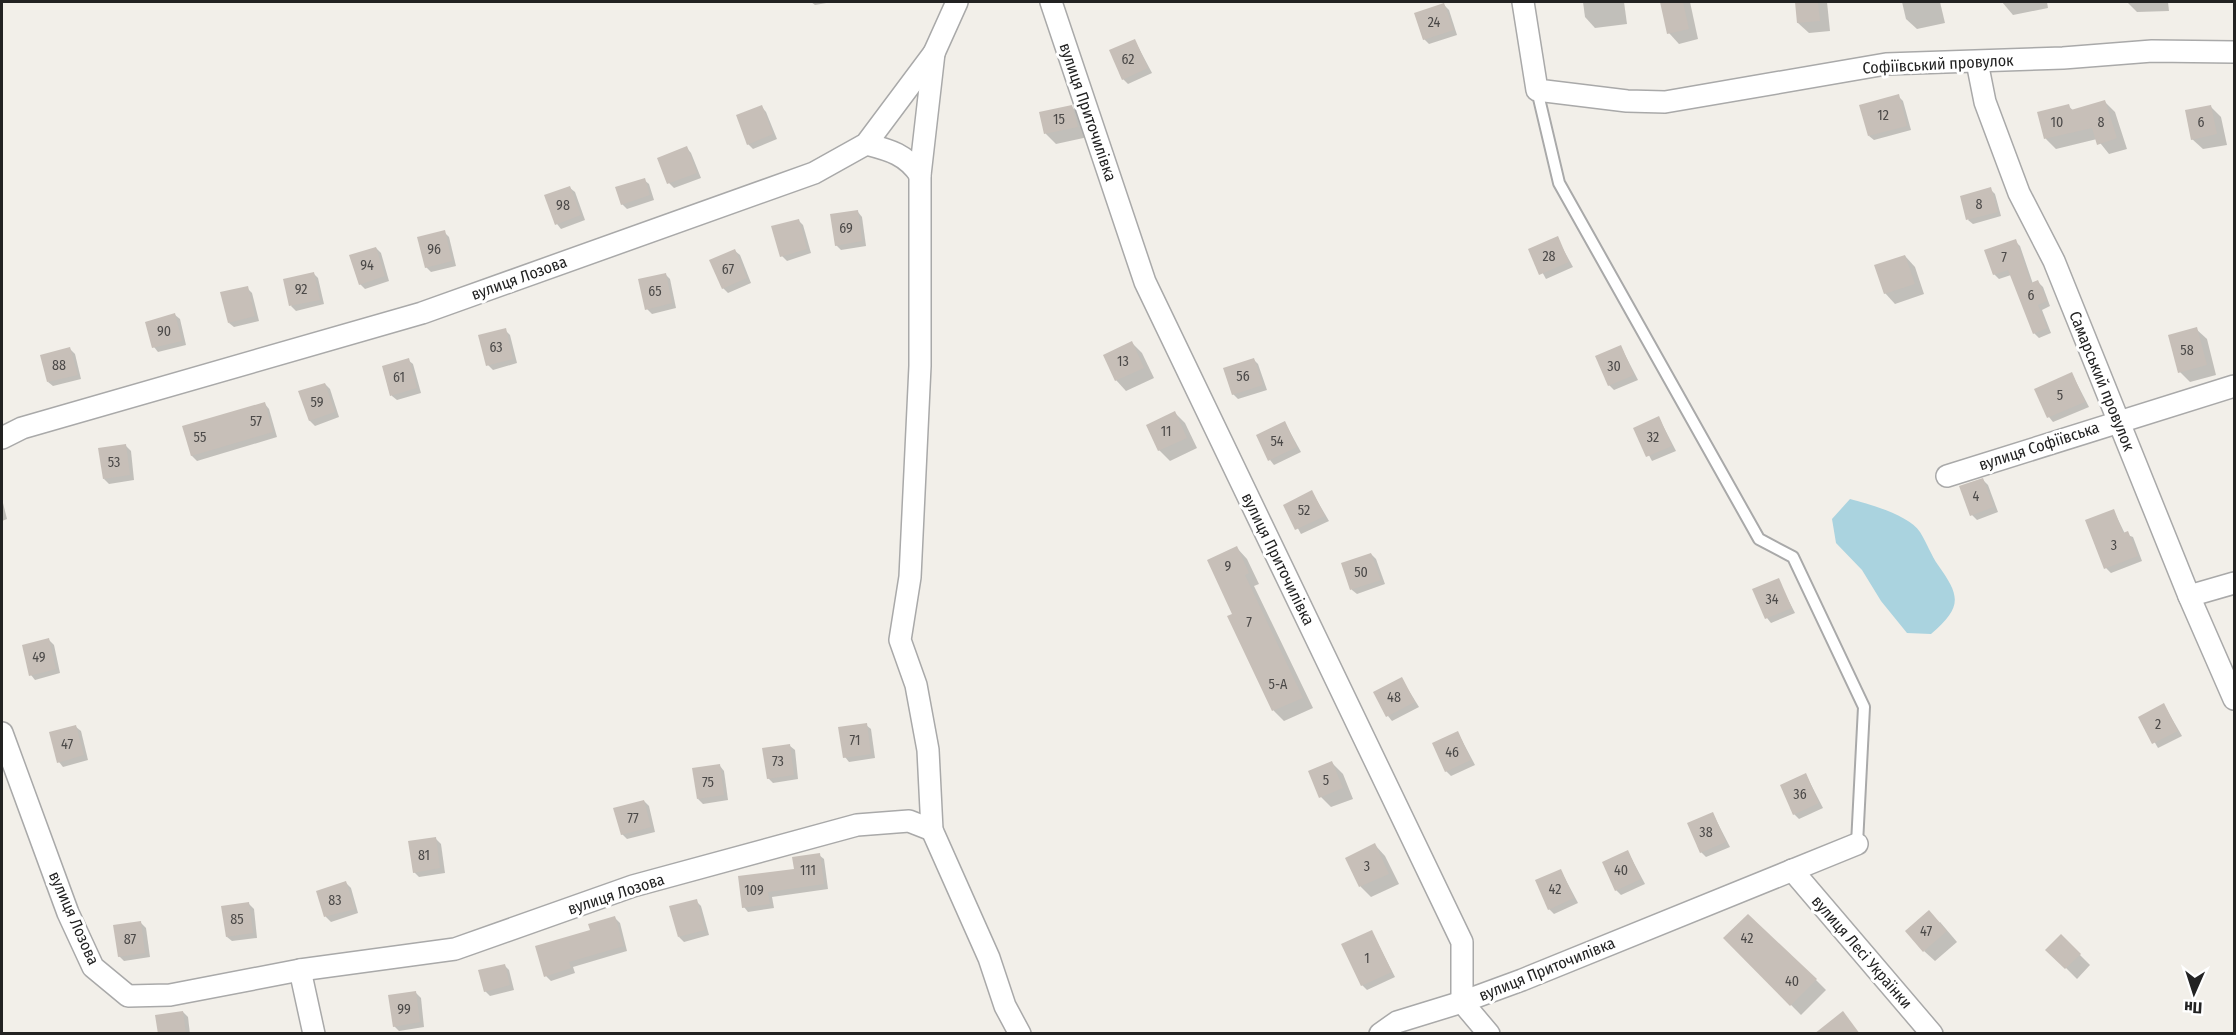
<svg xmlns="http://www.w3.org/2000/svg" width="2236" height="1035" font-family="'Fira Sans Condensed',sans-serif">
<style>
.water{fill:#aad3df}
.shadow{fill:#0003}
.building{fill:#c7bfb8}
.lines{fill:none;stroke-linecap:round;stroke-linejoin:round}
.service-casing{stroke:#a9a9a9;stroke-width:14}
.minor-casing{stroke:#a9a9a9;stroke-width:24}
.service{stroke:#fff;stroke-width:10}
.minor{stroke:#fff;stroke-width:21}
.labels{text-anchor:middle;dominant-baseline:central;stroke-width:6;stroke-linejoin:round;paint-order:stroke}
.number-label{font-size:14px;fill:#4b4948}
.street-label{font-size:16px;fill:#222;stroke:#fff}
</style>
<rect width="100%" height="100%" fill="#f2efe9"/>
<path class="water" d="M1850,499c19,5 59,16 70,33 7,11 11,23 18,33 23,32 24,42 -7,69l-24,-1 -26,-32 -19,-31 -26,-27 -4,-24z"/>
<g class="shadow">
<path d="M811,2h21l-17,3z"/>
<path d="M1583,2h41l3,22 -32,4 -10,-11z"/>
<path d="M1662,2h28l8,37 -19,5 -10,-11z"/>
<path d="M1796,2h31l3,29 -21,2 -11,-10z"/>
<path d="M1902,2h38l5,21 -28,6 -11,-10z"/>
<path d="M2002,2h45l1,6 -35,7z"/>
<path d="M2127,2h41l1,9 -32,1z"/>
<path d="M1444,5l5,5 8,25 -28,9 -5,-5z"/>
<path d="M1135,41l17,32 -24,11 -5,-5z"/>
<path d="M1898,96l5,5 8,29 -37,10 -5,-4z"/>
<path d="M2105,102l10,10 12,37 -18,5 -12,-15 -41,10 -10,-10 -7,-26 29,-7 6,5z"/>
<path d="M762,107l4,5 11,27 -24,10 -5,-5z"/>
<path d="M1072,107l10,10 6,20 -32,7 -10,-10 -5,-21z"/>
<path d="M2211,107l10,10 6,28 -24,4 -11,-10z"/>
<path d="M687,148l4,5 10,25 -27,10 -5,-5z"/>
<path d="M644,180l5,4 5,16 -27,9 -5,-5z"/>
<path d="M570,188l5,4 10,28 -24,9 -4,-5z"/>
<path d="M1990,189l5,5 6,22 -28,8 -5,-4z"/>
<path d="M858,212l4,5 4,29 -25,4 -5,-5z"/>
<path d="M798,220l5,5 8,28 -24,8 -5,-5z"/>
<path d="M444,232l5,5 7,29 -25,6 -5,-5z"/>
<path d="M1557,238l16,29 -27,12 -16,-29z"/>
<path d="M2015,241l5,5 13,38 5,-2 5,5 7,19 -8,4 9,23 -12,5 -5,-5 -23,-58 -12,4 -5,-5z"/>
<path d="M376,248l5,5 8,28 -24,8 -5,-5z"/>
<path d="M735,251l5,4 11,28 -23,10 -5,-5z"/>
<path d="M1905,256l10,11 9,27 -29,10 -10,-11z"/>
<path d="M313,273l5,5 6,26 -28,7 -5,-5z"/>
<path d="M665,274l5,5 6,29 -24,6 -5,-5z"/>
<path d="M247,288l5,5 7,28 -25,6 -5,-4z"/>
<path d="M175,315l5,4 6,26 -28,7 -4,-5z"/>
<path d="M2196,329l11,10 9,36 -26,7 -10,-10z"/>
<path d="M505,330l5,5 7,28 -24,7 -5,-5z"/>
<path d="M1132,343l10,10 12,25 -28,13 -10,-11z"/>
<path d="M1621,347l17,33 -24,10 -5,-5z"/>
<path d="M70,349l5,5 6,25 -28,7 -5,-4z"/>
<path d="M1253,359l5,5 9,26 -29,9 -5,-5z"/>
<path d="M408,360l5,4 8,29 -24,7 -5,-4 -9,-29z"/>
<path d="M2072,374l17,33 -36,15 -4,-5z"/>
<path d="M325,384l5,5 9,28 -24,9 -5,-5 -10,-29z"/>
<path d="M265,404l4,5 8,28 -80,24 -5,-5 -8,-29z"/>
<path d="M1175,413l10,10 12,25 -27,13 -11,-11z"/>
<path d="M1659,418l17,33 -24,10 -17,-32z"/>
<path d="M1285,423l16,29 -27,13 -4,-5z"/>
<path d="M126,446l5,5 3,29 -25,4 -5,-5z"/>
<path d="M1983,480l5,5 10,27 -21,8 -5,-5z"/>
<path d="M1312,492l17,29 -28,13 -16,-29z"/>
<path d="M2,499l5,20 -5,2z"/>
<path d="M2114,511l11,23 8,3 9,24 -31,12 -5,-5 -19,-47z"/>
<path d="M1237,548l10,11 12,25 -5,2 59,122 -29,13 -10,-10 -45,-94 5,-3z"/>
<path d="M1371,554l5,5 9,25 -28,10 -5,-4 -9,-26z"/>
<path d="M1778,580l17,33 -24,10 -4,-5z"/>
<path d="M49,640l5,5 6,28 -25,7 -4,-5z"/>
<path d="M1401,678l18,29 -27,14 -4,-5z"/>
<path d="M2164,705l18,31 -24,12 -18,-31z"/>
<path d="M866,725l5,4 4,29 -26,4 -4,-5z"/>
<path d="M76,727l5,4 7,29 -25,7 -4,-5z"/>
<path d="M1458,733l17,32 -24,11 -5,-5z"/>
<path d="M790,746l5,4 3,29 -25,4 -5,-5z"/>
<path d="M1332,763l11,11 10,25 -22,8 -10,-10z"/>
<path d="M720,766l4,5 4,29 -25,4 -5,-5z"/>
<path d="M1806,775l17,33 -24,11 -5,-5z"/>
<path d="M644,801l5,5 6,26 -28,7 -5,-5z"/>
<path d="M1713,814l17,33 -24,10 -5,-5z"/>
<path d="M436,839l5,5 4,29 -26,4 -5,-5z"/>
<path d="M1375,845l10,11 14,28 -28,13 -10,-10 -14,-29z"/>
<path d="M1628,852l17,32 -24,11 -5,-5z"/>
<path d="M819,855l5,4 4,30 -56,8 2,11 -26,4 -4,-5z"/>
<path d="M1561,871l17,32 -24,11 -5,-5z"/>
<path d="M346,883l5,5 7,25 -27,9 -5,-5 -8,-25z"/>
<path d="M696,901l5,5 8,29 -25,7 -5,-5z"/>
<path d="M249,904l5,5 3,29 -25,3 -5,-4z"/>
<path d="M615,918l5,5 7,28 -54,16 2,6 -24,8 -5,-5 46,-45z"/>
<path d="M1940,922l17,20 -22,19 -11,-10z"/>
<path d="M141,923l5,5 4,29 -26,4 -5,-5z"/>
<path d="M1372,932l23,45 -28,13 -5,-5z"/>
<path d="M2061,936l29,29 -13,14 -29,-29z"/>
<path d="M1725,938l91,42 10,10 -25,25z"/>
<path d="M504,965l5,5 5,20 -24,6 -5,-5z"/>
<path d="M416,993l5,5 3,29 -25,4 -5,-5z"/>
<path d="M183,1012l5,5 2,17h-31z"/>
</g>
<g class="building">
<path d="M1660,2h23l6,27 -22,5z"/>
<path d="M1795,2h23l2,19 -23,2z"/>
<path d="M1444,3l10,27 -31,10 -9,-27z"/>
<path d="M1135,39l13,29 -26,12 -13,-30z"/>
<path d="M1899,94l8,32 -39,10 -9,-31z"/>
<path d="M2105,100l12,38 -20,7 -5,-17 -48,11 -7,-27 32,-8 2,6z"/>
<path d="M762,105l11,29 -26,11 -11,-30z"/>
<path d="M1072,105l6,22 -34,7 -5,-22z"/>
<path d="M2211,105l6,29 -26,6 -6,-30z"/>
<path d="M687,146l10,27 -30,11 -10,-26z"/>
<path d="M645,178l5,17 -29,10 -6,-18z"/>
<path d="M570,186l11,29 -26,10 -11,-30z"/>
<path d="M1991,187l7,25 -32,8 -6,-24z"/>
<path d="M858,210l4,31 -27,5 -5,-32z"/>
<path d="M799,219l8,30 -27,8 -9,-31z"/>
<path d="M445,230l7,31 -27,7 -8,-31z"/>
<path d="M1558,236l11,26 -30,13 -11,-26z"/>
<path d="M2016,239l15,44 7,-3 9,21 -9,4 9,23 -14,6 -25,-64 -15,5 -9,-25z"/>
<path d="M376,247l9,29 -26,9 -10,-30z"/>
<path d="M735,249l12,29 -25,11 -13,-29z"/>
<path d="M1905,255l10,29 -31,10 -10,-29z"/>
<path d="M314,272l6,28 -31,6 -6,-27z"/>
<path d="M666,273l6,30 -27,7 -7,-31z"/>
<path d="M248,286l7,30 -27,7 -8,-31z"/>
<path d="M175,313l7,28 -30,7 -7,-26z"/>
<path d="M2197,327l10,38 -29,8 -10,-38z"/>
<path d="M506,328l7,31 -27,7 -8,-31z"/>
<path d="M1132,341l12,27 -29,13 -12,-26z"/>
<path d="M1621,345l13,30 -26,11 -13,-30z"/>
<path d="M70,347l8,28 -31,7 -7,-27z"/>
<path d="M409,358l8,30 -27,8 -8,-30z"/>
<path d="M1254,358l9,27 -31,10 -9,-27z"/>
<path d="M2072,372l13,30 -38,16 -13,-29z"/>
<path d="M325,383l10,29 -26,9 -11,-30z"/>
<path d="M265,402l8,30 -82,24 -9,-30z"/>
<path d="M1175,411l12,27 -29,13 -12,-26z"/>
<path d="M1659,416l13,30 -26,11 -13,-29z"/>
<path d="M1285,421l12,26 -29,14 -12,-26z"/>
<path d="M126,444l4,31 -27,4 -5,-31z"/>
<path d="M1983,478l11,29 -24,9 -11,-30z"/>
<path d="M1312,490l13,26 -30,14 -12,-25z"/>
<path d="M2114,509l9,24 5,-2 10,25 -34,13 -19,-49z"/>
<path d="M1237,546l12,27 -4,2 58,123 -31,13 -45,-95 5,-2 -25,-54z"/>
<path d="M1371,553l10,27 -31,10 -9,-27z"/>
<path d="M1779,578l13,30 -27,11 -13,-30z"/>
<path d="M49,638l7,31 -27,7 -7,-31z"/>
<path d="M1402,677l13,25 -29,15 -13,-25z"/>
<path d="M2164,703l14,28 -26,13 -14,-27z"/>
<path d="M867,723l4,31 -28,4 -5,-31z"/>
<path d="M76,725l8,30 -27,8 -8,-31z"/>
<path d="M1458,731l13,29 -26,12 -13,-29z"/>
<path d="M790,744l4,31 -27,4 -5,-31z"/>
<path d="M1332,761l11,27 -24,10 -11,-27z"/>
<path d="M720,764l4,31 -27,4 -5,-31z"/>
<path d="M1806,773l13,30 -26,12 -13,-30z"/>
<path d="M644,800l7,27 -30,8 -8,-27z"/>
<path d="M1713,812l13,30 -26,11 -13,-30z"/>
<path d="M436,837l4,31 -27,5 -5,-32z"/>
<path d="M1375,843l14,31 -30,13 -14,-29z"/>
<path d="M1628,850l13,29 -26,12 -13,-29z"/>
<path d="M820,853l4,31 -56,8 2,12 -28,4 -4,-32 56,-7 -2,-12z"/>
<path d="M1561,869l13,29 -26,12 -13,-30z"/>
<path d="M346,881l9,28 -31,8 -8,-26z"/>
<path d="M697,899l8,31 -27,7 -9,-31z"/>
<path d="M249,902l4,31 -27,4 -5,-31z"/>
<path d="M1929,910l18,21 -24,21 -18,-21z"/>
<path d="M1748,914l69,65 -27,27 -67,-68z"/>
<path d="M615,916l9,30 -55,16 2,6 -27,9 -9,-31 55,-16 -2,-6z"/>
<path d="M141,921l4,32 -27,4 -5,-32z"/>
<path d="M1372,930l20,42 -31,14 -20,-42z"/>
<path d="M2061,934l20,20 -16,15 -20,-19z"/>
<path d="M505,964l5,21 -26,7 -6,-22z"/>
<path d="M416,991l4,31 -27,5 -5,-32z"/>
<path d="M183,1011l3,23h-28l-3,-19z"/>
<path d="M1843,1011l17,23h-46z"/>
</g>
<g class="lines">
<defs>
<path id="service" d="M1537,90l22,93 200,356 34,18 71,150 -7,137"/>
<g id="minor">
<path d="M1051,2l94,280 317,660v60"/>
<path d="M1523,2l14,88 90,11 38,1 221,-38 177,-6 89,-7 82,1"/>
<path d="M934,53l-14,122v191l-10,211 -10,63 16,45 12,65 4,80 57,128 16,48 15,28"/>
<path d="M1977,62l8,40 34,91 35,68 135,335 45,103"/>
<path d="M866,144c23,6 40,10 54,31"/>
<path d="M2,438l20,-10 400,-115 392,-140 52,-29 68,-91 23,-51"/>
<path d="M1947,476l287,-90"/>
<path d="M2189,596l45,-13"/>
<path d="M2,733l66,180 25,54 35,29 42,-1 130,-25 155,-21 178,-63 224,-61 52,-4 23,9"/>
<path d="M1792,870l140,164"/>
<path d="M300,970l14,64"/>
<path d="M1462,1002l27,32"/>
<path d="M1380,1034l17,-12 65,-20 60,-22 335,-136"/>
</g>
</defs>
<use href="#service" class="service-casing"/>
<use href="#minor" class="minor-casing"/>
<use href="#service" class="service"/>
<use href="#minor" class="minor"/>
</g>
<g class="labels">
<g class="number-label">
<text x="1434" y="22">24</text>
<text x="1128" y="59">62</text>
<text x="1883" y="115">12</text>
<text x="1059" y="119">15</text>
<text x="2057" y="122">10</text>
<text x="2101" y="122">8</text>
<text x="2201" y="122">6</text>
<text x="1979" y="204">8</text>
<text x="563" y="205">98</text>
<text x="846" y="228">69</text>
<text x="434" y="249">96</text>
<text x="1549" y="256">28</text>
<text x="2004" y="257">7</text>
<text x="367" y="265">94</text>
<text x="728" y="269">67</text>
<text x="301" y="289">92</text>
<text x="655" y="291">65</text>
<text x="2031" y="295">6</text>
<text x="164" y="331">90</text>
<text x="496" y="347">63</text>
<text x="2187" y="350">58</text>
<text x="1123" y="361">13</text>
<text x="59" y="365">88</text>
<text x="1614" y="366">30</text>
<text x="1243" y="376">56</text>
<text x="399" y="377">61</text>
<text x="2060" y="395">5</text>
<text x="317" y="402">59</text>
<text x="256" y="421">57</text>
<text x="1166" y="431">11</text>
<text x="200" y="437">55</text>
<text x="1653" y="437">32</text>
<text x="1277" y="441">54</text>
<text x="114" y="462">53</text>
<text x="1976" y="496">4</text>
<text x="1304" y="510">52</text>
<text x="2114" y="545">3</text>
<text x="1228" y="566">9</text>
<text x="1361" y="572">50</text>
<text x="1772" y="599">34</text>
<text x="1249" y="622">7</text>
<text x="39" y="657">49</text>
<text x="1278" y="684">5-А</text>
<text x="1394" y="697">48</text>
<text x="2158" y="724">2</text>
<text x="855" y="740">71</text>
<text x="67" y="744">47</text>
<text x="1452" y="752">46</text>
<text x="778" y="761">73</text>
<text x="1326" y="780">5</text>
<text x="708" y="782">75</text>
<text x="1800" y="794">36</text>
<text x="633" y="818">77</text>
<text x="1706" y="832">38</text>
<text x="424" y="855">81</text>
<text x="1367" y="866">3</text>
<text x="808" y="870">111</text>
<text x="1621" y="870">40</text>
<text x="1555" y="889">42</text>
<text x="754" y="890">109</text>
<text x="335" y="900">83</text>
<text x="237" y="919">85</text>
<text x="1926" y="931">47</text>
<text x="1747" y="938">42</text>
<text x="130" y="939">87</text>
<text x="1367" y="958">1</text>
<text x="1792" y="981">40</text>
<text x="404" y="1009">99</text>
</g>
<g class="street-label">
<text transform="translate(1938 64) rotate(-3)">Софіївський провулок</text>
<text transform="translate(1088 112) rotate(71)">вулиця Приточилівка</text>
<text transform="translate(519 278) rotate(-20)">вулиця Лозова</text>
<text transform="translate(2102 381) rotate(68)">Самарський провулок</text>
<text transform="translate(2039 446) rotate(-18)">вулиця Софіївська</text>
<text transform="translate(1278 559) rotate(64)">вулиця Приточилівка</text>
<text transform="translate(616 894) rotate(-18)">вулиця Лозова</text>
<text transform="translate(74 918) rotate(66)">вулиця Лозова</text>
<text transform="translate(1862 952) rotate(49)">вулиця Лесі Українки</text>
<text transform="translate(1547 969) rotate(-22)">вулиця Приточилівка</text>
</g>
</g>
<rect width="2236" height="1035" fill="none" stroke="#222222" stroke-width="6"/>
<g transform="translate(2194 993) rotate(183)" stroke="#ffffff" stroke-width="4.5" paint-order="stroke">
<path d="M0-4.5L10 22L0 15L-10 22Z" fill="#222222"/>
<text y="-9" font-size="16" font-weight="bold" text-anchor="middle" fill="#222222">Пн</text>
</g>
</svg>
